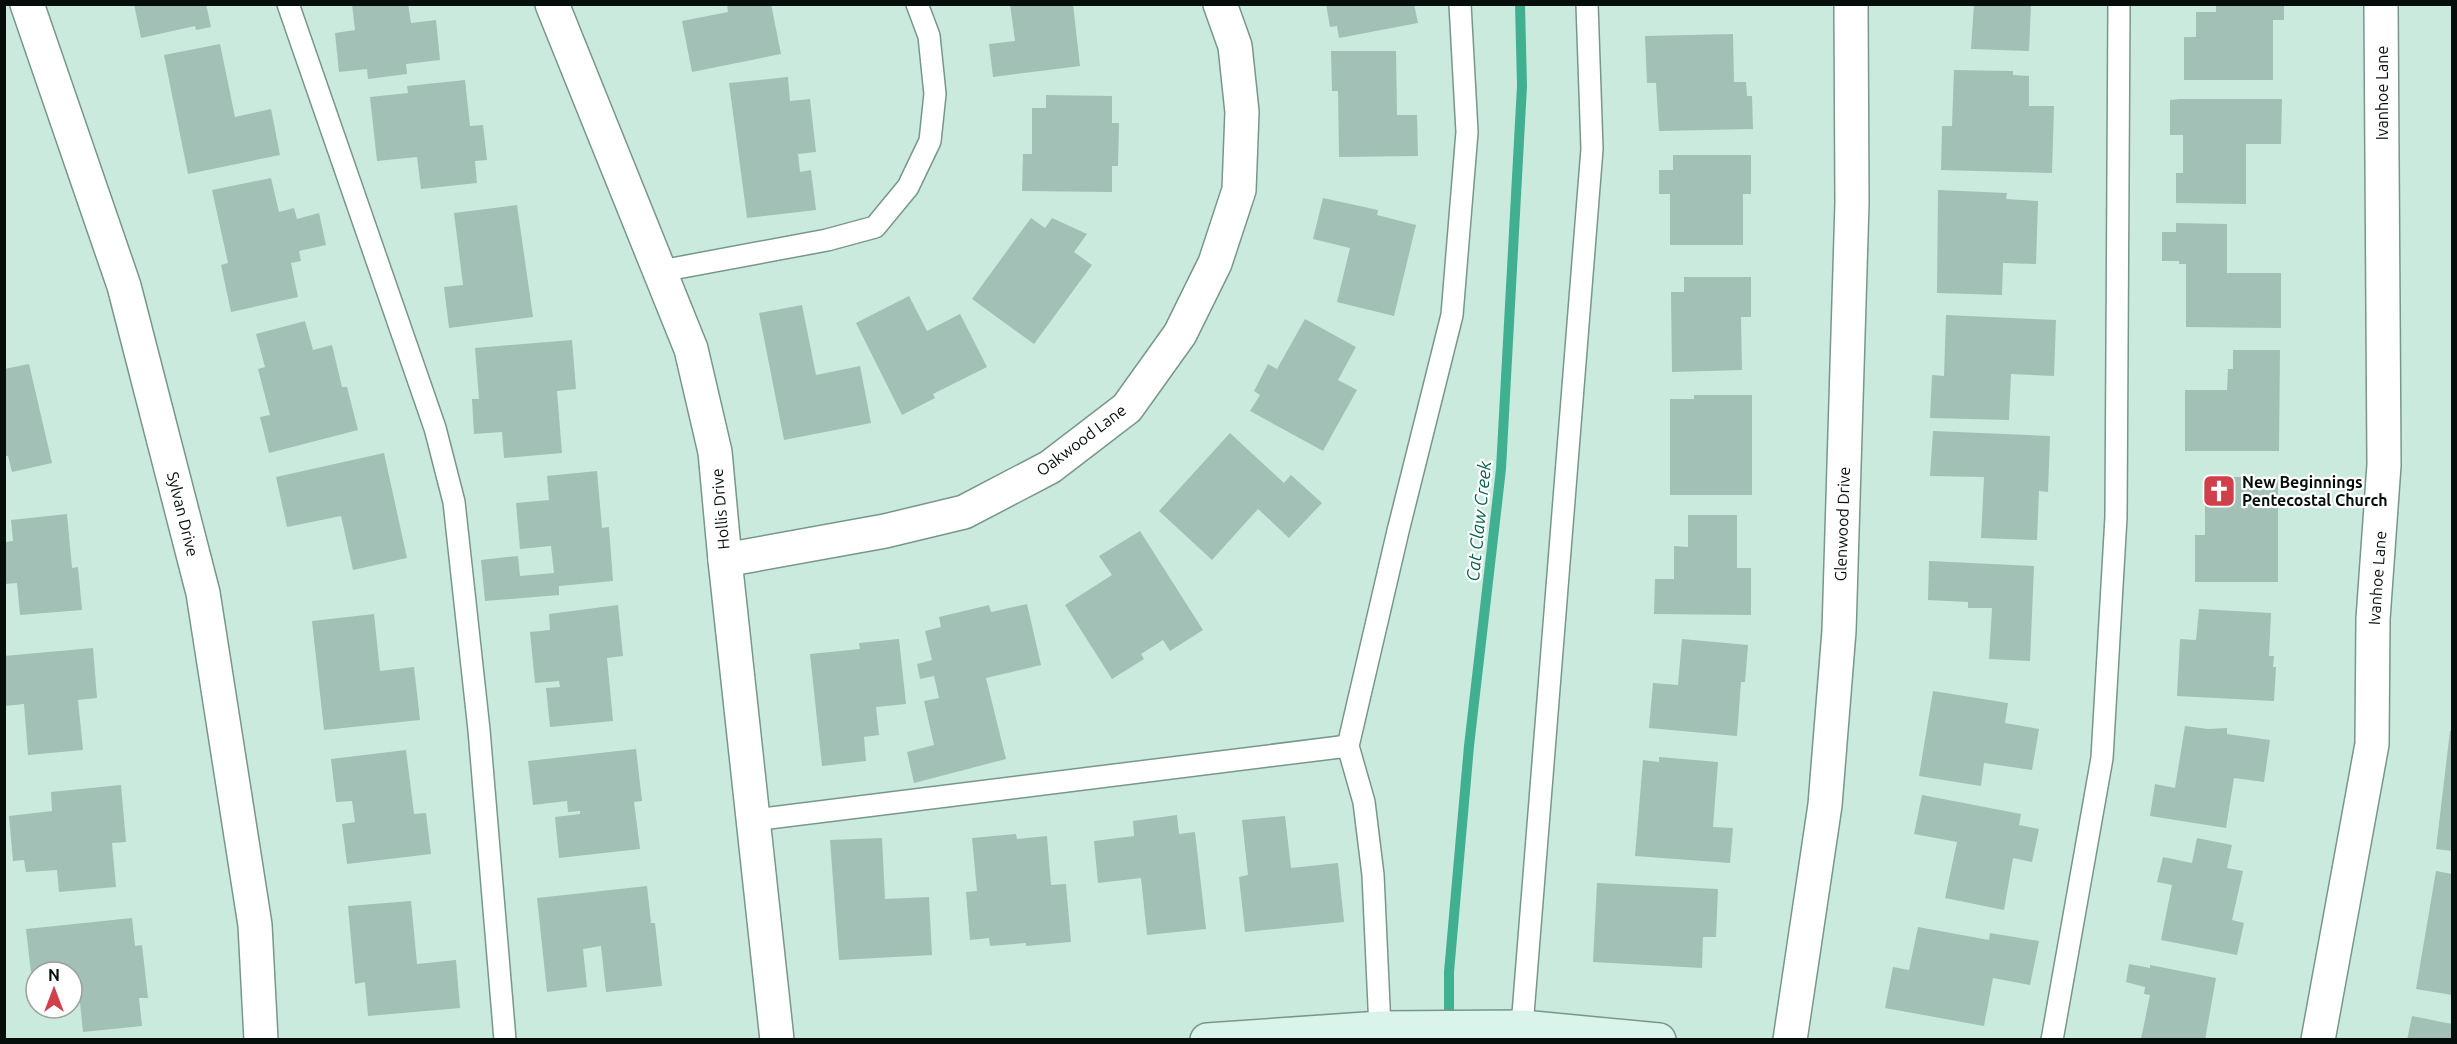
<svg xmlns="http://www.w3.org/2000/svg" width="2457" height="1044" font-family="Ubuntu,sans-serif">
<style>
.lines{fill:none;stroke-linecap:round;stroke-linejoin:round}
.stream{stroke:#40b090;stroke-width:10}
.building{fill:#a2c0b5}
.lane-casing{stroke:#79968c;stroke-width:24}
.street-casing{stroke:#79968c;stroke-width:36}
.secondary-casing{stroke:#79968c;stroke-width:36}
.lane{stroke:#fff;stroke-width:21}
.street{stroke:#fff;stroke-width:33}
.secondary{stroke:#daf4ec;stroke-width:33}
.labels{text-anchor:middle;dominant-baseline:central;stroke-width:4.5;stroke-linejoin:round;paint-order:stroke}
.street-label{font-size:16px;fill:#050e0b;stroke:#fff}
.poi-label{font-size:16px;font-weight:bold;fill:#050e0b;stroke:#fff;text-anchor:start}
.water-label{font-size:18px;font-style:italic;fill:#07634d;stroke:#fff}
</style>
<rect width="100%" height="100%" fill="#cbeade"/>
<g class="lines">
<path class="stream" d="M1449,1024v-52l20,-226 32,-277 21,-383 -2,-82"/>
</g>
<g class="building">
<path d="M134,4h72l5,23 -15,3 -1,-4 -54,12z"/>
<path d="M352,4h56l3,19 25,-3 4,40 -34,4 1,10 -39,5 -1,-10 -28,3 -4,-39 20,-3z"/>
<path d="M727,4h44l10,50 -89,18 -10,-51 46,-9z"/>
<path d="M1010,4h63l7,62 -87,11 -4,-33 26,-3z"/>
<path d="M1326,4h88l4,19 -79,15 -2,-12 -7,1z"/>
<path d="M1974,4h57l-2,47 -58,-2z"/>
<path d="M2216,4h68v16h-11v60h-89v-43h12v-25h20z"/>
<path d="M1733,34l1,48h12l1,14h5l1,33 -94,2 -3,-48h-9l-2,-47z"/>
<path d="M220,44l15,73 36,-8 9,46 -92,19 -24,-119z"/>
<path d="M1331,51h65l1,64h20l1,41 -79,1 -1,-66h-6z"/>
<path d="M1954,70l59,1v4l16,1v30h25l-2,67 -111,-3 1,-44h10z"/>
<path d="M788,77l2,24 20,-2 6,53 -18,2 2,18 11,-2 5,40 -69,8 -18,-135z"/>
<path d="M465,80l5,46 13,-1 4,35 -12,1 2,22 -56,6 -4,-32 -40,4 -7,-64 38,-4 -1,-7z"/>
<path d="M1046,95l66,1v27h7l-1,43h-6v26l-90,-1 1,-37h9v-46h14z"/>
<path d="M2181,99h101l-1,45h-35v60l-70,-1v-30h7v-38h-13v-35z"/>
<path d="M1673,155h78v39h-8v51h-73v-51h-11v-24h14z"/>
<path d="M271,178l8,34 15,-4 3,11 22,-6 7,32 -27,6 2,10 -10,2 7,34 -67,15 -10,-47 7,-2 -16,-73z"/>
<path d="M1938,190l69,3 -1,6 32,2 -2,63 -33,-1 -1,32 -65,-2z"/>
<path d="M1323,198l55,12 -1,5 39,10 -22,91 -57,-14 13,-54 -37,-9z"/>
<path d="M517,205l16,112 -84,11 -5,-41 19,-2 -9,-72z"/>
<path d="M1031,218l14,10 7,-10 35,16 -13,18 18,13 -58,79 -62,-45z"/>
<path d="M2176,223l51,1v49h54v55l-95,-1v-63h-7v-3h-17v-29h14z"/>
<path d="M1684,277h67v40h-10l1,53 -70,2 -1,-80h13z"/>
<path d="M909,296l18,35 33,-17 27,53 -54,27 2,4 -33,17 -46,-92z"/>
<path d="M802,305l14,70 44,-9 11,57 -87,17 -25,-127z"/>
<path d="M1946,315l110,5 -2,56 -43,-2 -2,46 -79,-2 2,-43 12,1z"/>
<path d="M1305,319l51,28 -18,33 19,10 -34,61 -73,-40 10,-16 -6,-4 14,-27 9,5z"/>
<path d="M305,321l8,29 19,-5 10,42h5l11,43 -89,23 -9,-36 10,-2 -12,-46 7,-2 -9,-33z"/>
<path d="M572,340l4,49 -19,2 5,62 -58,5 -2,-26 -28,2 -2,-35h7l-4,-51z"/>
<path d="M2233,350h47l-1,101h-94v-61h42l1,-21h5z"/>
<path d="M29,364l23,99 -40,9 -4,-16h-4v-87z"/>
<path d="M1694,395h58v100h-82v-96h24z"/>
<path d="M1933,431l117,5 -2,56 -9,-1 -2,49 -56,-2 3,-61 -54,-1z"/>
<path d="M1230,433l54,50 7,-8 31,28 -33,35 -31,-29 -46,51 -53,-49z"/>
<path d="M384,453l23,105 -54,12 -12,-54 -54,11 -11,-50z"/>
<path d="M597,471l5,57 7,-1 4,54 -54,5v9l-74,6 -4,-41 37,-4 2,20 34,-3 -3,-27 -31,3 -4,-46 33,-3 -2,-24z"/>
<path d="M2222,477h56v105h-83v-47h10v-51h17z"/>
<path d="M67,514l5,54 6,-1 4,43 -62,5 -3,-32 -12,1v-42l8,-1 -2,-21z"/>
<path d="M1688,515h49v53h14v47l-97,-1 1,-35h19v-33l14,1z"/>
<path d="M1140,531l63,99 -33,21 -7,-11 -22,14 3,5 -32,20 -47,-74 47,-30 -13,-19z"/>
<path d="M1929,561l105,5 -4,95 -41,-2 3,-51h-24v-6l-40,-2z"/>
<path d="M1027,604l14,61 -55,13 20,81 -92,24 -7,-31 27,-7 -10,-44 15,-3 -5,-22 -14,3 -3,-15 15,-4 -7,-29 16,-4 -2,-10 50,-12 2,7z"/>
<path d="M618,605l5,51 -16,2 6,63 -63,6 -4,-39 14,-1 -1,-6 -24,2 -5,-51 20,-2 -1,-16z"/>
<path d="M2199,609l72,4 -2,43h5l-1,11h3l-2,34 -97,-5 3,-57 16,1z"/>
<path d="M374,614l6,57 34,-4 6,53 -96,10 -12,-109z"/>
<path d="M899,639l7,65 -30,3 3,28 -15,2 2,24 -44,5 -12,-112 50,-5 -1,-6z"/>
<path d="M1682,639l66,6 -3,37h-4l-4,54 -88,-8 4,-45 25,2z"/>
<path d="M93,648l4,50 -19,2 5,50 -55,5 -4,-51 -20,2v-50z"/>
<path d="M1933,691l75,12 -3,20 34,6 -7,41 -48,-7 -3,23 -62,-10z"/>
<path d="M2185,726l23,3 19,-1v6l43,6 -6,42 -30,-4 -8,50 -76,-12 5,-32 20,4z"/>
<path d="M2450,731h2v120l-16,-2z"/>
<path d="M636,749l6,52 -8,1 6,47 -81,9 -4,-41 25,-3v-3l-12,1 -1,-11 -34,4 -5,-44z"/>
<path d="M406,750l8,64 12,-1 5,41 -84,10 -5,-40 13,-2 -3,-21 -16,1 -5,-43z"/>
<path d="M1659,757l59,5 -5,65 20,1 -3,35 -95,-7 8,-96 16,2z"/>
<path d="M121,785l5,57 -14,1 4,44 -57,5 -2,-22 -31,2 -2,-12 -11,1 -4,-45 43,-5 -1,-19z"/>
<path d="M1922,795l99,19 -2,11 20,4 -7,33 -19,-4 -9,52 -59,-12 12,-56 -43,-8z"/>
<path d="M1177,815l2,19 16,-2 11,97 -59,6 -6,-57 -43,5 -4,-42 40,-5 -1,-15z"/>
<path d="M1285,816l6,52 47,-5 6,59 -99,10 -6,-55 9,-2 -6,-55z"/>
<path d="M1016,834l1,5 30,-3 4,49 15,-1 5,58 -45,4v-3l-36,3 -1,-8 -19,2 -4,-48 11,-1 -5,-53z"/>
<path d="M882,838l3,61 44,-2 3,58 -93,5 -9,-120z"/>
<path d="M2197,838l35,7 -5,23 16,3 -11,49 12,3 -7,32 -76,-15 11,-55 -15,-3 6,-25 29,6z"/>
<path d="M2436,871l16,3v121l-36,-6z"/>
<path d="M1597,883l121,6 -2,48h-13l-1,31 -109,-6z"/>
<path d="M647,886l4,37h4l7,63 -56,6 -5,-46 -18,3 4,38 -40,5 -10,-94z"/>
<path d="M411,901l6,63 39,-4 4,48 -92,8 -3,-34 -10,2 -7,-78z"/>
<path d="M132,918l3,28 7,-1 6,53h-9l3,28 -59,6 -6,-59h-46l-5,-44z"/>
<path d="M1918,927l71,13 1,-7 49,8 -9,44 -37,-7 -9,48 -99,-18 8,-41 16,3z"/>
<path d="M2129,964l21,4v-3l66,13 -11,62 -64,-1 9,-44 -6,-1 1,-7 -19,-5z"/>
<path d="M2412,1016l40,8v16h-45z"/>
</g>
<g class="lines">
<defs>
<g id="lane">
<path d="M288,4l147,424 19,74 25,228 26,310"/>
<path d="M661,271l166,-31 48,-13 33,-40 22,-46 5,-47 -6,-58 -12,-32"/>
<path d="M754,820l594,-74"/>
<path d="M1380,1028l-7,-153 -9,-73 -16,-56 50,-215 54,-216 15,-183 -7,-128"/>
<path d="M1521,1039l71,-890 -5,-145"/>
<path d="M2052,1040l50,-282 14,-241 3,-513"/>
</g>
<g id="street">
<path d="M27,4l97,282 79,307 52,332 6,115"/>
<path d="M552,4l139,345 24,103 10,108 52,480"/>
<path d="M725,560l160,-29 79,-19 86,-45 77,-59 53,-74 35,-71 24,-73 3,-78 -7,-66 -15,-42"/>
<path d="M1790,1040l35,-235 14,-174 13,-428 -1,-199"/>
<path d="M2318,1040l54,-296 1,-125 11,-154 -3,-461"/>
</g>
<path id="secondary" d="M1207,1040l173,-12 142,-1 137,13"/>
</defs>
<use href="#lane" class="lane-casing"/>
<use href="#street" class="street-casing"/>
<use href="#secondary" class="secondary-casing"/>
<use href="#lane" class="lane"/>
<use href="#street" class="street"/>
<use href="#secondary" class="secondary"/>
</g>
<defs>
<symbol id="church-square" viewBox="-11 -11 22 22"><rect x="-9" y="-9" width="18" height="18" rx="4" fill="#d0404b" stroke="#fff"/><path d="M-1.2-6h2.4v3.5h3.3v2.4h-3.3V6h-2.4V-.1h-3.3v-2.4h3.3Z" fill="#fff"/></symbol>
</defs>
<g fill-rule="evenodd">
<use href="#church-square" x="2200" y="472" width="38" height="38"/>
</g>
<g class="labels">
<g class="street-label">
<text transform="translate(2382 93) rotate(-90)">Ivanhoe Lane</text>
<text transform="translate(1081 440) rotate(-37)">Oakwood Lane</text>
<text transform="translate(720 509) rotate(-95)">Hollis Drive</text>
<text transform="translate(183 514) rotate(76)">Sylvan Drive</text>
<text transform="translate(1842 524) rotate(-88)">Glenwood Drive</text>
<text transform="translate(2377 578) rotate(-86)">Ivanhoe Lane</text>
</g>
<g class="poi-label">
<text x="2242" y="482">New Beginnings<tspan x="2242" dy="18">Pentecostal Church</tspan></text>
</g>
<g class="water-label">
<text transform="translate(1478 521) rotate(-84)">Cat Claw Creek</text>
</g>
</g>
<rect width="2457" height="1044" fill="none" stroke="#050e0b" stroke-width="12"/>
<g transform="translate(54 990)"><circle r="28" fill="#ffffff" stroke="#9b9f9d" stroke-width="1.5"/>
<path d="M0-4.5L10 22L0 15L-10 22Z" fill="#d0404b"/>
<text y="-9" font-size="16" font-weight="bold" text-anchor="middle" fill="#050e0b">N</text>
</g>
</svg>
